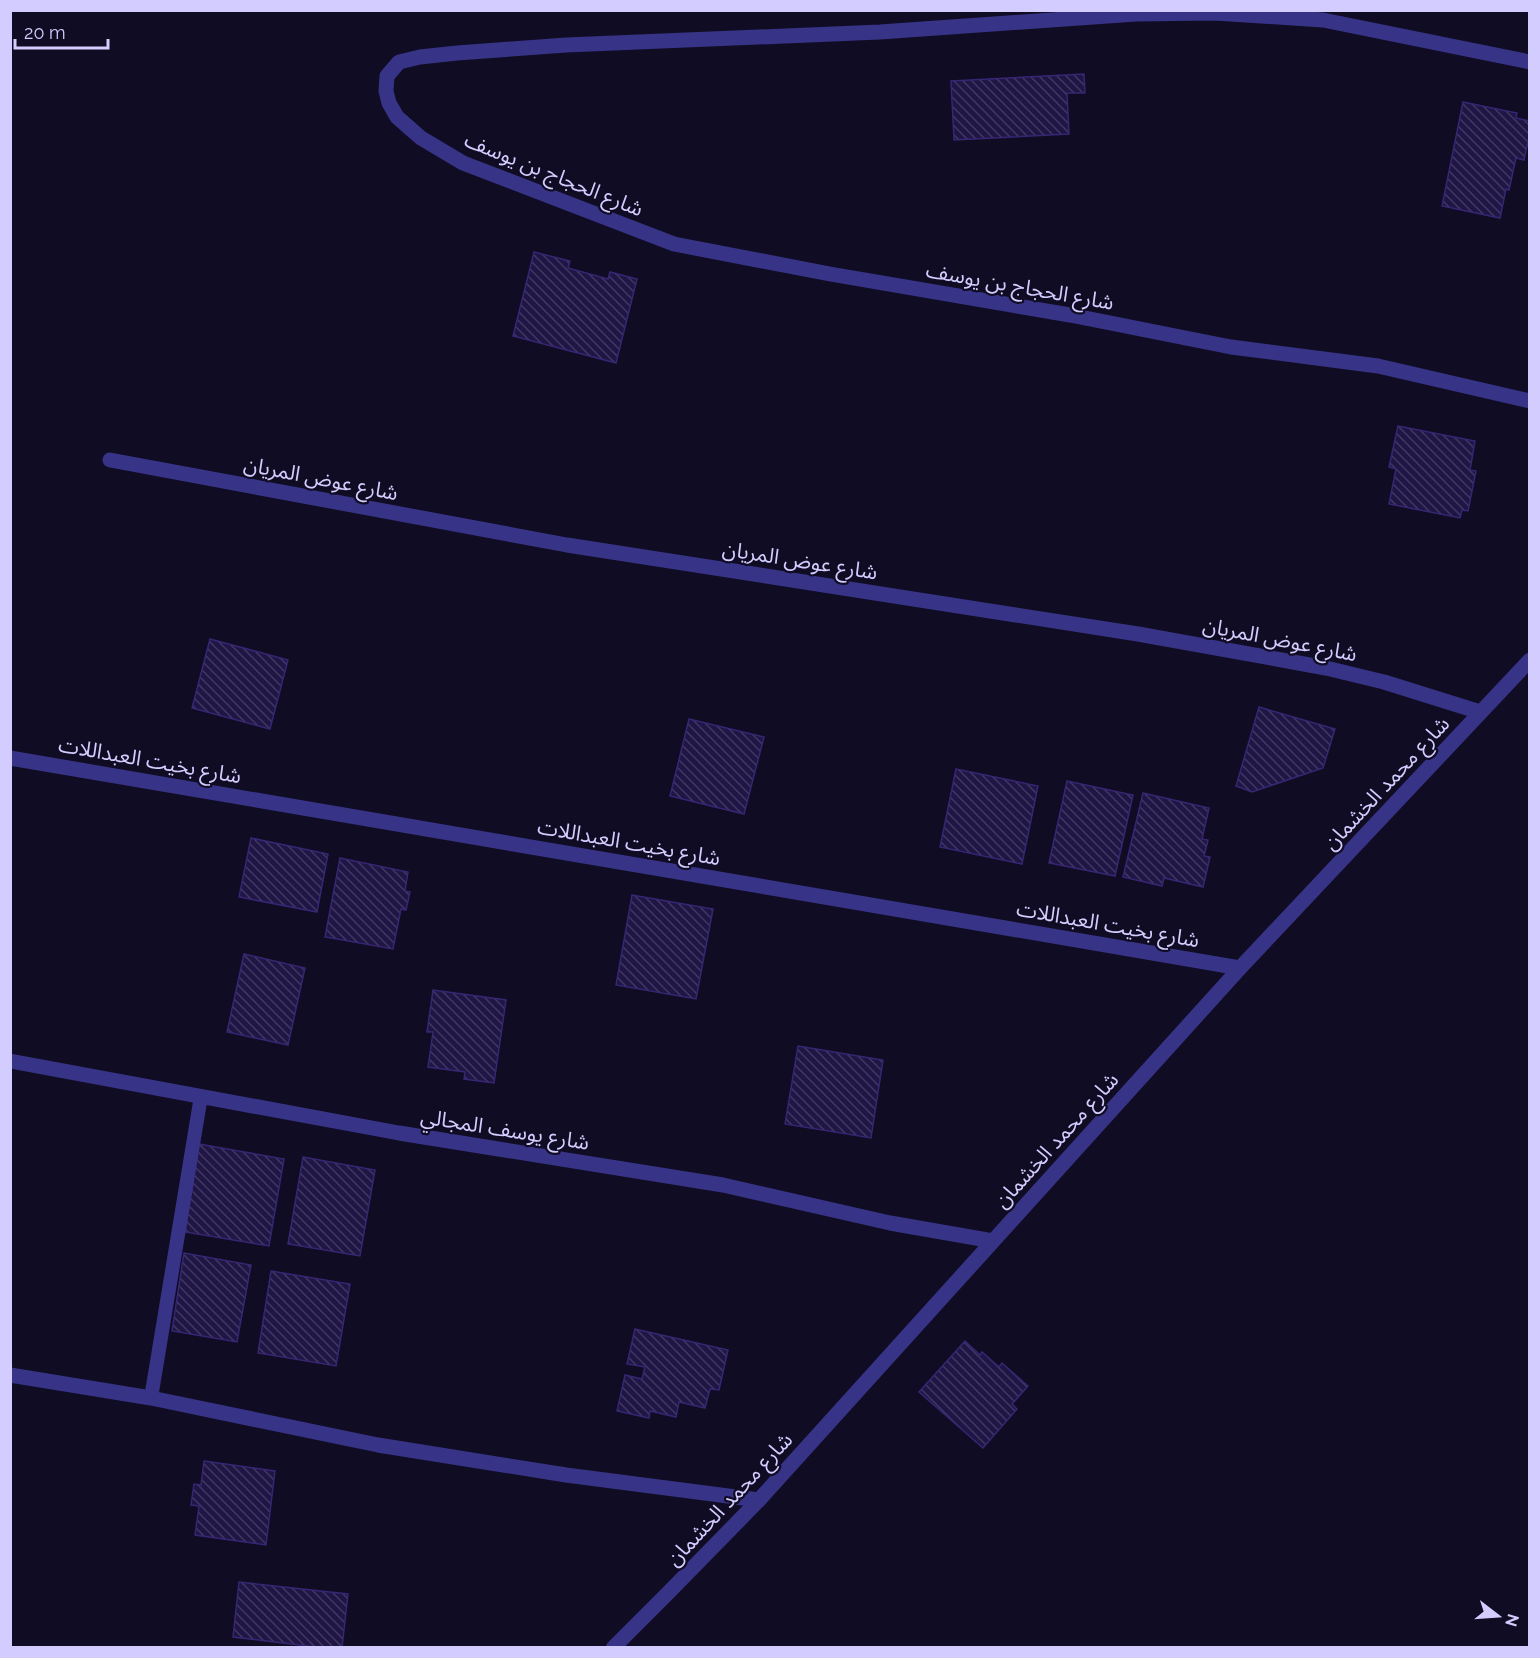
<svg xmlns="http://www.w3.org/2000/svg" width="1540" height="1658" font-family="Raleway,'Noto Sans Arabic',sans-serif">
<style>
.building{fill:url(#building-back-hatch);stroke:#362673;stroke-width:1.5}
.lines{fill:none;stroke-linecap:round;stroke-linejoin:round}
.lane{stroke:#373386;stroke-width:14}
.street{stroke:#373386;stroke-width:15}
.labels{text-anchor:middle;dominant-baseline:central;stroke-width:4.5;stroke-linejoin:round;paint-order:stroke}
.street-label{font-size:21px;fill:#d3cdff;stroke:#100c23}
</style>
<defs>
<pattern id="building-back-hatch" width="6" height="6" patternUnits="userSpaceOnUse" patternTransform="scale(1.5)"><rect width="6" height="6" fill="#201645"/><path d="M-1 5l2 2M0 0l6 6M5-1l2 2" fill="none" stroke="#403761"/></pattern>
</defs>
<rect width="100%" height="100%" fill="#100c23"/>
<g class="building">
<path d="M1084,74l1,19h-18l2,41 -115,6 -3,-59z"/>
<path d="M1463,102l54,11 -1,5 14,3v11l-6,28 -8,-2 -7,32 -3,-1 -6,29 -58,-12z"/>
<path d="M534,252l36,9 -2,7 40,11 2,-7 27,7 -21,84 -103,-27z"/>
<path d="M1398,426l77,15 -5,29 6,1 -8,40 -6,-1 -2,8 -71,-14 7,-35 -7,-2z"/>
<path d="M210,639l78,21 -18,69 -78,-21z"/>
<path d="M1259,707l76,22 -12,39 -71,24 -16,-6z"/>
<path d="M689,719l75,18 -20,77 -74,-18z"/>
<path d="M956,769l82,17 -16,78 -82,-17z"/>
<path d="M1067,781l66,14 -18,81 -66,-13z"/>
<path d="M1143,793l66,15 -7,31 6,1 -4,16 6,1 -7,30 -39,-9 -2,8 -39,-9z"/>
<path d="M251,838l77,16 -11,58 -78,-15z"/>
<path d="M340,858l68,14 -3,19 5,1 -4,18 -5,-1 -8,40 -68,-12z"/>
<path d="M632,895l81,14 -17,90 -80,-14z"/>
<path d="M244,954l61,14 -17,77 -61,-13z"/>
<path d="M433,990l73,10 -12,83 -30,-4 1,-7 -37,-5 5,-35h-6z"/>
<path d="M798,1046l85,14 -12,78 -86,-14z"/>
<path d="M199,1144l85,15 -15,87 -84,-14z"/>
<path d="M303,1157l72,13 -15,86 -72,-12z"/>
<path d="M184,1253l67,12 -14,77 -65,-11z"/>
<path d="M271,1271l79,13 -14,82 -78,-13z"/>
<path d="M635,1329l93,21 -9,40 -9,-1 -5,19 -26,-6 -3,15 -26,-6 -1,7 -32,-7 8,-36 17,4 3,-12 -18,-3z"/>
<path d="M965,1341l15,14 2,-3 17,15 3,-4 26,23 -16,18 5,5 -34,39 -64,-56z"/>
<path d="M204,1461l71,10 -9,74 -71,-10 4,-29 -8,-1 3,-21 7,1z"/>
<path d="M239,1582l109,12 -6,54h-18l-91,-11z"/>
</g>
<g class="lines">
<path class="lane" d="M151,1398l50,-302"/>
<g class="street">
<path d="M1530,62l-207,-42 -108,-7 -79,1 -256,18 -314,13 -109,8 -37,4 -21,5 -12,14 -1,15 3,12 8,14 24,21 42,25 211,81 156,30 240,41 161,32 147,19 152,35"/>
<path d="M110,460l457,85 571,89 188,34 58,14 96,30"/>
<path d="M10,758l1230,210"/>
<path d="M10,1061l389,72 324,52 167,38 103,18"/>
<path d="M10,1375l141,23 227,47 188,30 193,25"/>
<path d="M613,1648l55,-55 91,-93 481,-532 290,-308"/>
</g>
</g>
<g class="labels">
<g class="street-label">
<text transform="translate(554 174) rotate(22)">شارع الحجاج بن يوسف</text>
<text transform="translate(1020 286) rotate(10)">شارع الحجاج بن يوسف</text>
<text transform="translate(321 478) rotate(11)">شارع عوض المريان</text>
<text transform="translate(800 560) rotate(9)">شارع عوض المريان</text>
<text transform="translate(1280 639) rotate(11)">شارع عوض المريان</text>
<text transform="translate(150 760) rotate(10)">شارع بخيت العبداللات</text>
<text transform="translate(1386 783) rotate(-47)">شارع محمد الخشمان</text>
<text transform="translate(629 842) rotate(10)">شارع بخيت العبداللات</text>
<text transform="translate(1108 924) rotate(10)">شارع بخيت العبداللات</text>
<text transform="translate(505 1129) rotate(9)">شارع يوسف المجالي</text>
<text transform="translate(1056 1140) rotate(-48)">شارع محمد الخشمان</text>
<text transform="translate(729 1499) rotate(-47)">شارع محمد الخشمان</text>
</g>
</g>
<rect width="1540" height="1658" fill="none" stroke="#d3cdff" stroke-width="24"/>
<g transform="translate(1498 1616) rotate(107)" stroke="#100c23" stroke-width="4.5" paint-order="stroke">
<path d="M0-4.5L10 22L0 15L-10 22Z" fill="#d3cdff"/>
<text y="-9" font-size="16" font-weight="bold" text-anchor="middle" fill="#d3cdff">N</text>
</g>
<path d="M15 39v9h93v-9" fill="none" stroke="#d3cdff" stroke-width="3"/>
<text x="24" y="39" font-size="18" fill="#d3cdff" stroke="#100c23" stroke-width="4.5" paint-order="stroke">20 m</text>
</svg>
